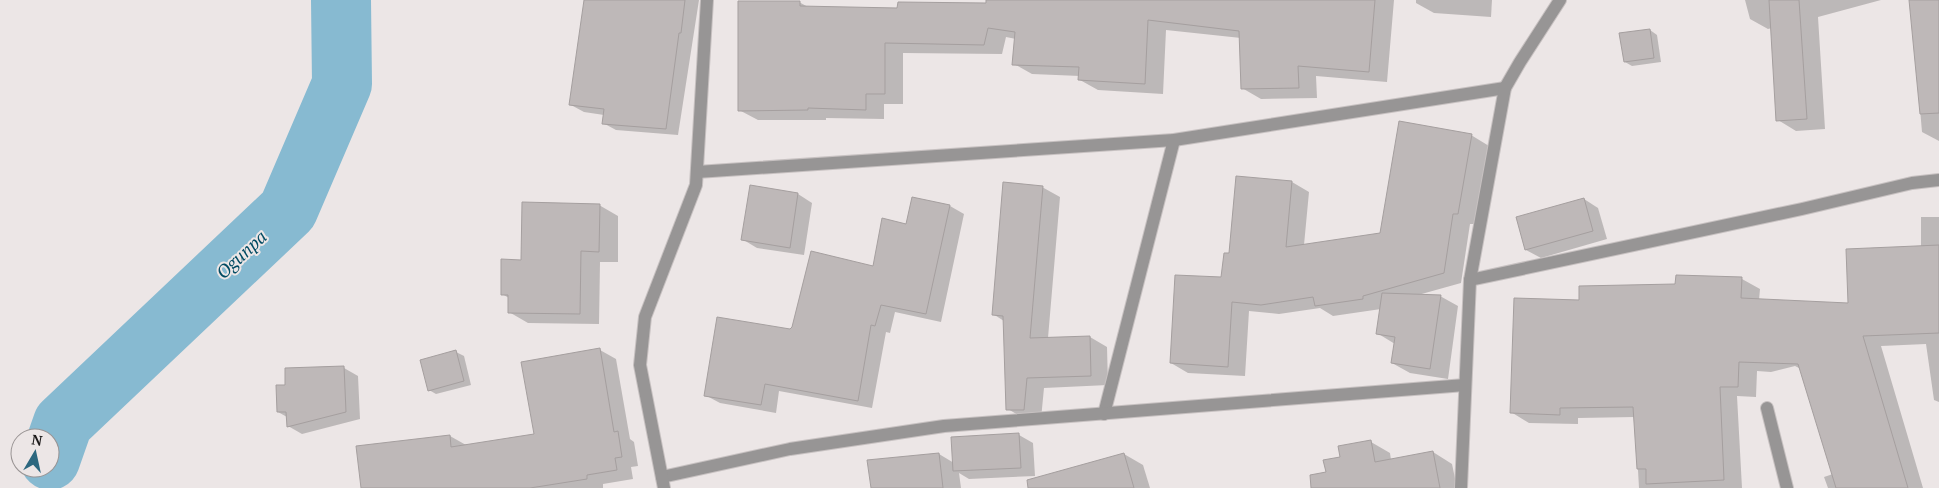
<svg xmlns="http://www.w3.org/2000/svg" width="1939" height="488" font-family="'PT Serif',serif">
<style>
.shadow{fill:#0003}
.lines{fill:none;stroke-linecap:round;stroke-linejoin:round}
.river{stroke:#87bad1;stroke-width:60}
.building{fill:#beb8b8;stroke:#a59f9f}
.street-casing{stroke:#c7c1c1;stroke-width:14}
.street{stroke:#979595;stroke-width:12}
.labels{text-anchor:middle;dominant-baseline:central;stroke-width:4;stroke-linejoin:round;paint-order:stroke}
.water-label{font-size:18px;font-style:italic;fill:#024b63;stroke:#ece6e6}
</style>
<rect width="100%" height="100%" fill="#ece6e6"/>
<g class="shadow">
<path d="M585,0h114l-21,135 -62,-5 -13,-7 1,-8 -20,-3 -13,-7z"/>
<path d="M987,0h407l-7,82 -71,-6 1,22 -56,1 -19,-11 -1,-50 -75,-8 -3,64 -65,-4 -18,-10v-4l-48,-2 -18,-10 2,-25 -10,-2 -4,17 -99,-1v51h-19v15l-58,-1v2h-68l-19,-10 60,-108 9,5 91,2 88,-5z"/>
<path d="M1416,0h76l-1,17 -57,-4 -18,-10z"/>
<path d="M1745,0h136l-63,17 7,112 -29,2 -18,-11 -6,-92 -4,1 -18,-10z"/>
<path d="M1928,0h11v141l-17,-9 -11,-129z"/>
<path d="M1650,30l7,5 4,27 -29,4 -7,-4z"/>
<path d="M1471,135l18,11 -14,78h-5l-9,59 -43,12 22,1 18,10 -10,73 -38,-6 -18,-10 3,-19 -18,-11 4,-24 -48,7 -13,-8 -41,6 -30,-3 -4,65 -57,-3 -17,-10 51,-84 8,-24 62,-73 17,10 -5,53 77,-11z"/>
<path d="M751,187l47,7 14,9 -8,52 -47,-7 -15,-9z"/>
<path d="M1042,187l18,10 -12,141 42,-1 17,10 1,38 -64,3 -3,31h-16l-17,-10 -4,-88 -11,-7z"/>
<path d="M1584,199l14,9 9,31 -66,19 -15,-8z"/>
<path d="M599,205l19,11v46h-18l-1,62 -71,-1 -19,-11v-14l-7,-4 20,-33z"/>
<path d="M950,206l14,8 -23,108 -46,-10 -5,21 -4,-1 -14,76 -93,-17 -3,22 -56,-10 -15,-8 169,-127 33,-43z"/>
<path d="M1921,217h18v185l-5,-2 -8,-56 -45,2 42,142h-95l-4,-11 9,-3 -32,-105 -6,-3 -24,6 -14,-1 -1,26 -19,-1 5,92h-103l-4,-71 -57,1v6l-49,-1 -18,-11 69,-111 97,-16 65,-6 18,10 -1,11 91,4 71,-57z"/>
<path d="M600,350l16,9 14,80 4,3 4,24 -7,1 2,12 -30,5v4h-241l88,-52 16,9 70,-10z"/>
<path d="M456,352l8,4 7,29 -35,9 -7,-4z"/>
<path d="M344,368l14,8 2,43 -58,15 -14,-8 -1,-9 -9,-5 9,-26z"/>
<path d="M1019,435l14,8 2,33 -66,3 -10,-6 2,15h-89l67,-34 15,9z"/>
<path d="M1371,442l19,11 1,7 42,-8 19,12 5,24h-127z"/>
<path d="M1124,454l19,11 7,23h-90z"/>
</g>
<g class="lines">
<path class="river" d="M50,460l13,-37 225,-213 54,-126 -1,-84"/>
</g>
<g class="building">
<path d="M584,0h101l-4,33h-2l-13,96 -64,-5 2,-15 -35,-4z"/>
<path d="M986,0h389l-6,72 -71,-6 1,22 -58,1 -2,-58 -91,-11 -3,64 -67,-4 1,-13 -67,-2 3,-33 -27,-4 -4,17 -99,-2v51h-19v16l-58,-2v2l-70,1v-110h62v5l97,2 1,-6 88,1z"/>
<path d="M1769,0h30l8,119 -31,2z"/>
<path d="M1909,0h30v113l-19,1z"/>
<path d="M1650,29l4,29 -30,4 -5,-29z"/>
<path d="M1399,121l73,13 -14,80h-5l-9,59 -81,23v3l-48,7 -2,-9 -52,8 -29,-3 -4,65 -58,-4 5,-88 46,2 3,-24h5l7,-77 56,5 -6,66 94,-14z"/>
<path d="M1003,182l40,4 -13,152 60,-2 1,40 -64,2 -3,32h-18l-3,-94 -11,-1z"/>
<path d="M750,185l48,8 -8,55 -49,-8z"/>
<path d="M912,197l38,8 -24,109 -45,-9 -6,21 -4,-1 -13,76 -93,-17 -4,21 -57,-9 13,-79 73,12 2,-2 19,-76 62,15 9,-48 24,6z"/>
<path d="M1584,198l9,33 -68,19 -9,-33z"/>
<path d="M522,202l78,2 -1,48 -18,-1 -1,63 -72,-1v-18h-7v-36l20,1z"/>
<path d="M1939,245v88l-76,3 45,152h-72l-38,-124 -59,-2 -1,25h-18l4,93 -78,4v-15h-9l-4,-62 -73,1v7l-50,-2 4,-115 65,2v-14l96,-2 1,-9 66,2 -1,21 107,5 -2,-54z"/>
<path d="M1382,293l59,2 -11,74 -39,-6 4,-26 -19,-3z"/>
<path d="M600,348l14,84 4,-1 4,26 -7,1 2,12 -30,5v4l-57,9h-169l-5,-42 94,-11 1,12 83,-13 -13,-72z"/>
<path d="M456,350l8,31 -36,10 -8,-31z"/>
<path d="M344,366l2,46 -59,15 -1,-15h-9l-1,-27h9v-17z"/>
<path d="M1019,433l2,35 -68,3 -2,-34z"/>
<path d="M1371,440l4,22 58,-11 7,37h-129l-1,-13 16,-3 -3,-12 17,-3 -2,-11z"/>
<path d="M939,453l4,35h-72l-4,-28z"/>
<path d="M1124,453l10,35h-106l-1,-8z"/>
</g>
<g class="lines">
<defs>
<g id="street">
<path d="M697,172l477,-32 331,-52"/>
<path d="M1470,280l332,-71 110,-26 27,-3"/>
<path d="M1767,408l20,80"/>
<path d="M1104,414l70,-274"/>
<path d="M662,477l128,-28 154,-23 521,-41"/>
<path d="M664,488l-24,-123 5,-48 51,-132 11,-185"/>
<path d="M1461,488l9,-208 35,-192 15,-26 40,-62"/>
</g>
</defs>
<use href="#street" class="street-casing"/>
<use href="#street" class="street"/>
</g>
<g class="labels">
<g class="water-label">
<text transform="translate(241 254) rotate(-43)">Ogunpa</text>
</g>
</g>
<g transform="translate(35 453) rotate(9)"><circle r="24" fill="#ece6e6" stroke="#999494"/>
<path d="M0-4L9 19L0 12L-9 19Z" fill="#2c677f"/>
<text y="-8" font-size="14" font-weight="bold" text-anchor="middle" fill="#1c1a1a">N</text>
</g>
</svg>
